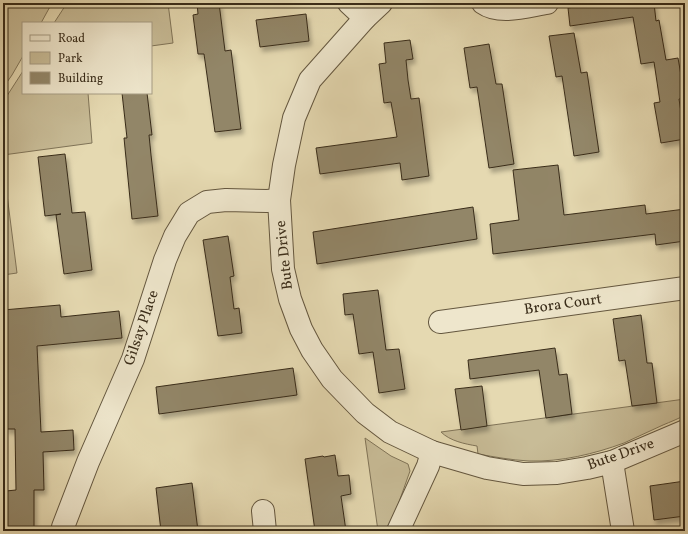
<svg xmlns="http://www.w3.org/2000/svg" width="688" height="534" font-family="Vollkorn,serif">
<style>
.green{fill:#c8bc97;stroke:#807458}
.building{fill:#928668;stroke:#392c19;filter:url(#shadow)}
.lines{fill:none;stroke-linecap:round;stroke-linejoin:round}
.minor-casing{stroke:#64573f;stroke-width:24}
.tertiary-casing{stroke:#64573f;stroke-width:24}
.minor{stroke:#eee6cc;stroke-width:22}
.tertiary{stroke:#eee6cc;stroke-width:22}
.labels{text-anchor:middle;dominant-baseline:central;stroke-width:3;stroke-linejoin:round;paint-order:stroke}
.street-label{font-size:15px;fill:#392c19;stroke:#eee6cc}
</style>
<defs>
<filter id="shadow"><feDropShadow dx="2.5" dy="4.5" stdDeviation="2" flood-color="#0004"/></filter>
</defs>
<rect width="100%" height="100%" fill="#e5d9b1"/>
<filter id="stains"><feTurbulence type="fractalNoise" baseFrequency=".005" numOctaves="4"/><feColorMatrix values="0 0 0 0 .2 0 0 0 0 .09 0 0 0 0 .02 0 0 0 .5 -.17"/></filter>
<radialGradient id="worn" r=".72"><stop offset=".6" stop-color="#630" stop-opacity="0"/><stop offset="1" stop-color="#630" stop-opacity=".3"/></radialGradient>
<g class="green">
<path d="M3,3h49l-11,20h-18v33l-11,19 -9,13z"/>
<path d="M67,3h101l5,40 -22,3v-23h-97z"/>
<path d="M23,71v22h65l4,50 -89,12v-53z"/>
<path d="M3,163l14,110 -14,2z"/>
<path d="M685,399v16c-7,4 -15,7 -22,10 -13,6 -26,12 -39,18 -30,11 -63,19 -95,18 -18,-1 -34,-4 -51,-7l-1,-8c-12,-2 -27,-5 -36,-14z"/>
<path d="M365,438l26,18 17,8 2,7 -17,48 -6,10 -3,2h-6z"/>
</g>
<g class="building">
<path d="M197,3h22l6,48 6,-1 10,79 -26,3 -11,-78h-6l-5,-39 5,-1z"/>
<path d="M599,3h55l2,18 3,-1 7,40 12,-2 7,40 -6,1 6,40 -24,4 -7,-40 6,-1 -6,-40 -13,2 -8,-47 -63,9 -2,-18z"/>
<path d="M306,14l3,27 -49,6 -4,-27z"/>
<path d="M574,33l7,40 6,-1 12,80 -25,4 -12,-80 -6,1 -7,-41z"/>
<path d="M410,40l3,19 -7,1 2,20 3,19 8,-1 10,78 -27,4 -2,-17 -80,11 -4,-26 81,-11 -6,-35 -7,1 -5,-39 7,-1 -2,-20z"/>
<path d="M489,44l7,40h6l12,80 -25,4 -12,-81 -7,1 -6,-40z"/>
<path d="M122,93h25l5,42h-3l2,20 7,61 -26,3 -8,-81h3z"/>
<path d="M65,154l7,59 13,-1 7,58 -28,4 -8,-59 5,-1 -16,2 -7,-59z"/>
<path d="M558,165l6,50 81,-10 1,9 39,-5v32l-29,4 -1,-11 -162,20 -3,-30 29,-4 -6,-50z"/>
<path d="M473,207l4,32 -160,25 -4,-32z"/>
<path d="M228,236l6,40 -4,1 4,32 5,-1 3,25 -24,3 -15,-96z"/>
<path d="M378,290l8,60 13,-1 6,40 -26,4 -6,-41 -14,2 -6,-40 -8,1 -2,-21z"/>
<path d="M60,305l1,12 58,-6 3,27 -85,8 4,86 32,-2 1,20 -31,2 1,38h-10v41h-27l-1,-40 10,-1 -1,-61h-9l-3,-67v-52z"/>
<path d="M641,315l6,48h5l5,40 -25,3 -7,-46 -6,1 -6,-42z"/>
<path d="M555,348l4,27 8,-1 5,40 -26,4 -7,-48 -69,9 -2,-19z"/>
<path d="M293,368l4,27 -138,19 -3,-27z"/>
<path d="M482,386l5,40 -26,4 -6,-41z"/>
<path d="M335,455l3,21 11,-1 2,19 -10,2 5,35h-31l-10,-72 18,-3 1,1z"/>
<path d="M685,481v35l-31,4 -4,-34z"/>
<path d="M192,483l6,48h-37l-5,-43z"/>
</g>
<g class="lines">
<defs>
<g id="minor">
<path d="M349,3l16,15"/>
<path d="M483,3c17,12 45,3 64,0"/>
<path d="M440,322l245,-34"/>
<path d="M612,462l11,69"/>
<path d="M263,511l2,20"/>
<path d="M63,531v-4l25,-65 45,-103 32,-99 10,-24 14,-23 18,-11 19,-2 41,1 12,-1"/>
<path d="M398,531l30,-65 4,-14"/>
</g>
<path id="tertiary" d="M381,3l-16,15 -55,62 -16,38 -10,47 -5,35 4,69 7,30 11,30 11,21 20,29 33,34 25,19 42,20 55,16 36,6 34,-1 30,-5 25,-6 73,-31"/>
</defs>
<use href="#minor" class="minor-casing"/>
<use href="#tertiary" class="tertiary-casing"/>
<use href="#minor" class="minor"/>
<use href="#tertiary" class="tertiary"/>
</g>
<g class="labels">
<g class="street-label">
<text transform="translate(285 255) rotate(-96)">Bute Drive</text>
<text transform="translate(563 305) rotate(-8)">Brora Court</text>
<text transform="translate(142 328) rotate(-71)">Gilsay Place</text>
<text transform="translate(621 455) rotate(-19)">Bute Drive</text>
</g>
</g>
<rect width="688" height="534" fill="none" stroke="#e5d9b1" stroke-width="16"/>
<rect x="4" y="4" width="680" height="526" fill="none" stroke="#392c19" stroke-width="2"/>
<rect x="8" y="8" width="672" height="518" fill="none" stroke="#392c19"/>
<rect x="22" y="22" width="130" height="72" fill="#eee6cc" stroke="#a69c84"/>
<rect x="30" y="35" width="20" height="6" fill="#eee6cc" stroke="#a69c84"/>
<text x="58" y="42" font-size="12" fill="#392c19">Road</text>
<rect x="30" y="52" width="20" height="12" fill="#c8bc97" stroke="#a69c84"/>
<text x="58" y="62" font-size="12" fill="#392c19">Park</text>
<rect x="30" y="72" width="20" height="12" fill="#928668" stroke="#a69c84"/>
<text x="58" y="82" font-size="12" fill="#392c19">Building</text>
<rect width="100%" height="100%" filter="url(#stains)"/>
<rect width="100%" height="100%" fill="url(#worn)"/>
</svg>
